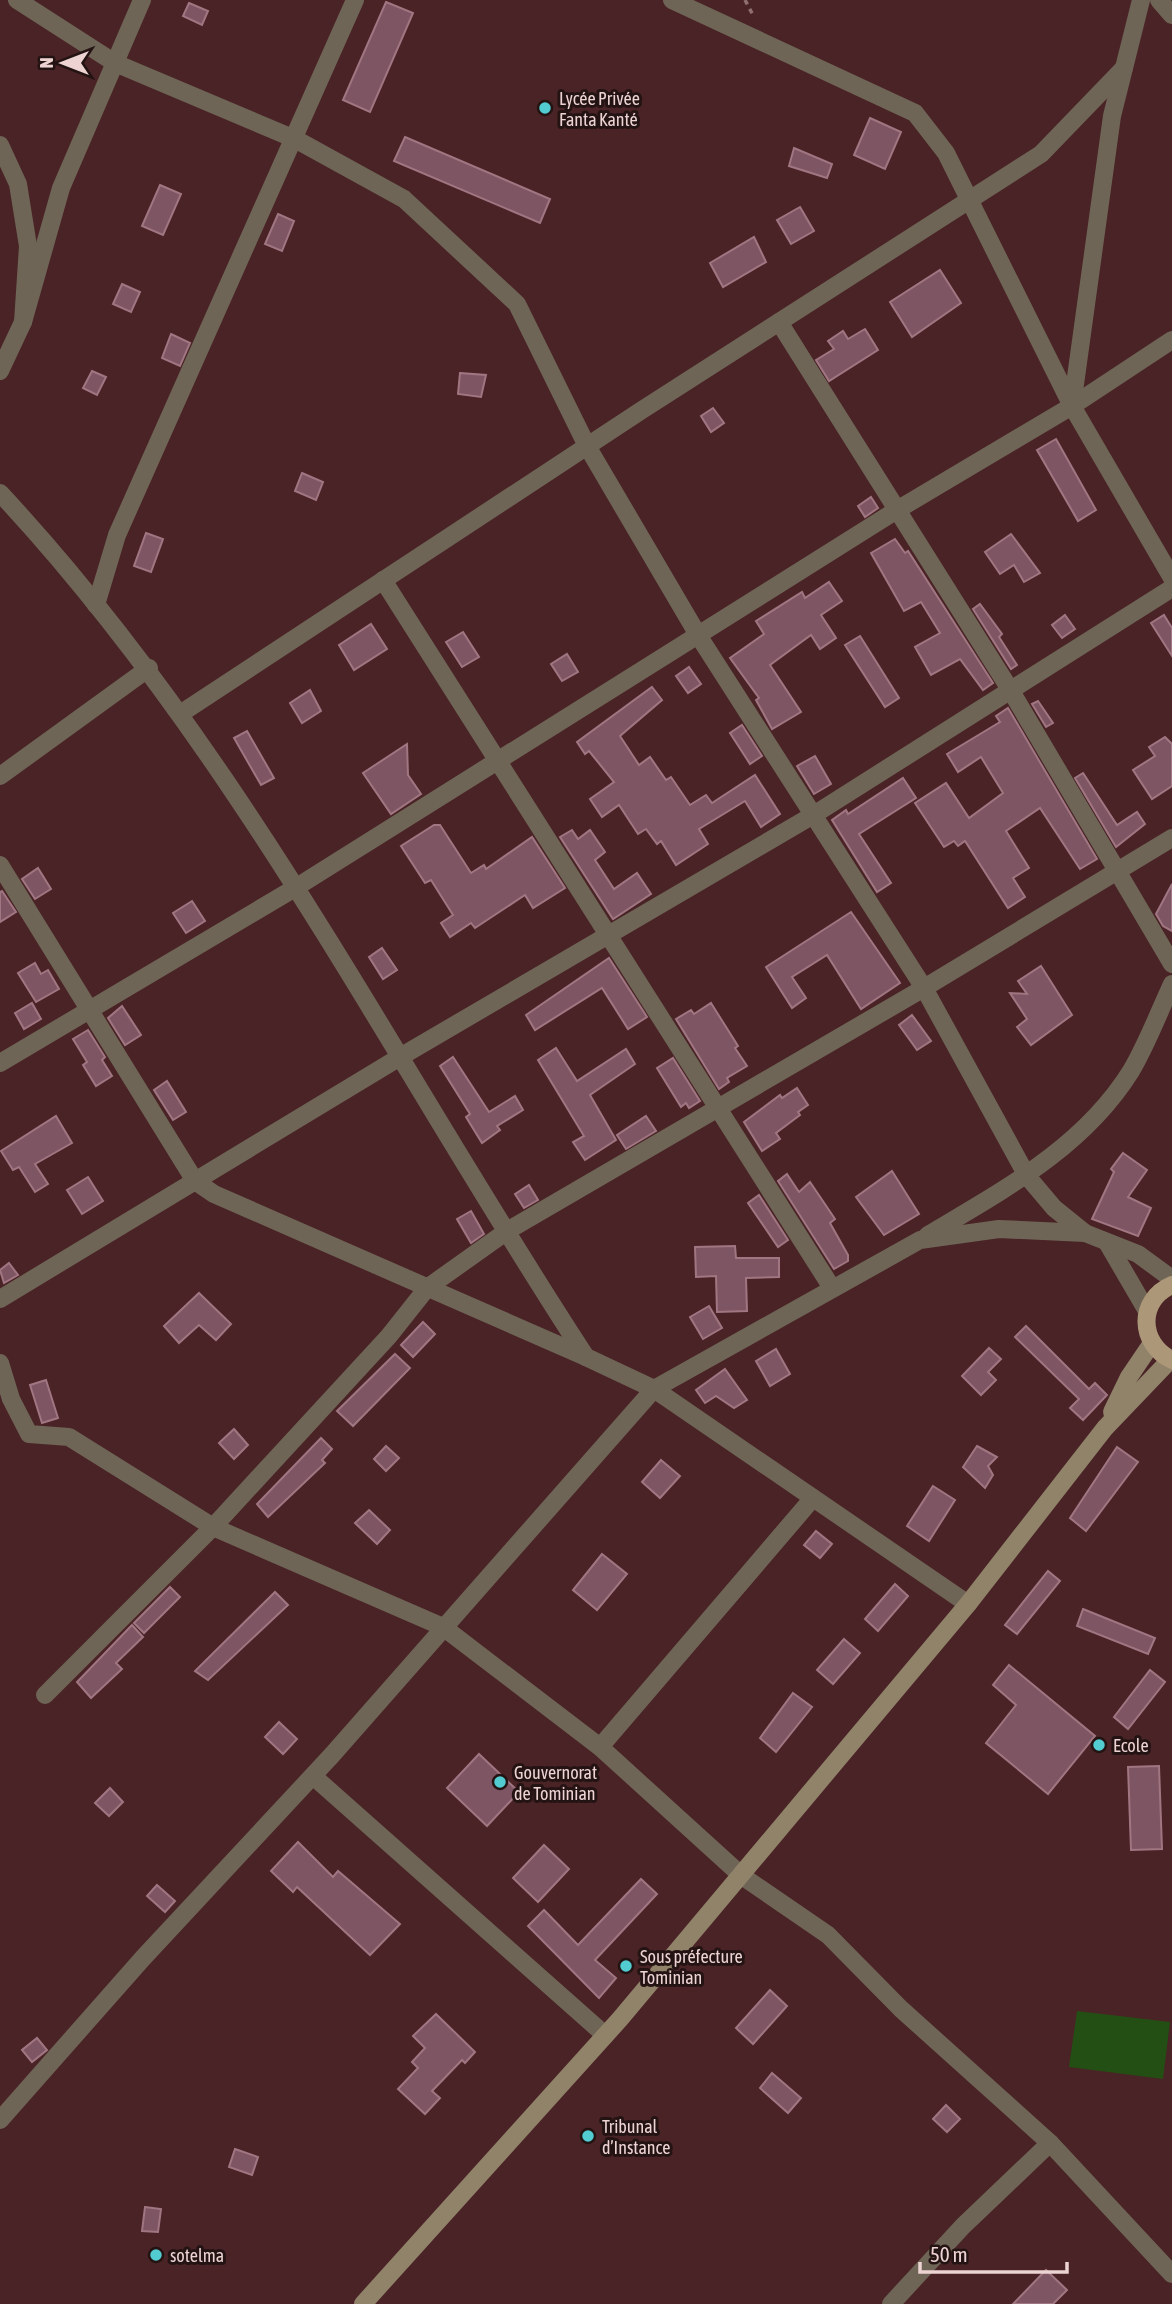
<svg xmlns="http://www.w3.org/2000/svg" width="1172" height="2304" font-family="'Asap Condensed',sans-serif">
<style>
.green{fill:#244f14}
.building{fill:#7e5562;stroke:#a17683;stroke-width:2}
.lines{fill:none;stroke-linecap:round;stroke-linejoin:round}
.path{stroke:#906f70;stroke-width:3.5;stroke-dasharray:5 5;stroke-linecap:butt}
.street{stroke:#6f6556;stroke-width:18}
.secondary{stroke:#91826a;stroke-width:18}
.primary{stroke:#ac9879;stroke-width:18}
.poi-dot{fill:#52ccd1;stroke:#241313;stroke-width:2.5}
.labels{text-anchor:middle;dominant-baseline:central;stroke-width:6;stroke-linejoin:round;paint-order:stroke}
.poi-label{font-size:18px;fill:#edd4d3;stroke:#241313;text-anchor:start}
</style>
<rect width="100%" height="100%" fill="#492325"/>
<path class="green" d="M1077,2011l93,11 -7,57 -94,-12z"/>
<g class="building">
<path d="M386,2l27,11 -43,99 -27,-12z"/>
<path d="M189,3l19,8 -6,14 -19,-9z"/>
<path d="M870,118l31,14 -16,37 -31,-14z"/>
<path d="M405,137l145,62 -10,24 -146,-62z"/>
<path d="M794,148l38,16 -5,14 -38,-12z"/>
<path d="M160,185l21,9 -18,41 -21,-9z"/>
<path d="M800,207l14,24 -23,13 -14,-24z"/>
<path d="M278,214l16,7 -12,30 -17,-7z"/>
<path d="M754,237l12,25 -43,25 -13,-24z"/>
<path d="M940,270l21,33 -49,34 -22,-35z"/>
<path d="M122,284l18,8 -9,20 -18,-8z"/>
<path d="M865,329l13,21 -49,31 -13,-21 18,-11 -6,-8 15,-10 5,8z"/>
<path d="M171,334l19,9 -10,23 -18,-8z"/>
<path d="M92,371l14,6 -9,18 -14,-7z"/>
<path d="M460,373l26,2 -5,22 -23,-3z"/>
<path d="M713,408l11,15 -13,9 -10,-16z"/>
<path d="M1056,439l40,71 -18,11 -41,-71z"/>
<path d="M302,473l21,9 -7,18 -21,-9z"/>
<path d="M871,497l7,11 -13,9 -7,-11z"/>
<path d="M146,533l17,6 -12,33 -17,-6z"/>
<path d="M1011,534l29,39 -16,9 -10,-17 -14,9 -15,-22z"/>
<path d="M895,539l10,14 3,-2 85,132 -10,7 -23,-31 -29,16 -16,-28 25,-14 -19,-31 -17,9 -33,-58z"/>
<path d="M829,582l13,19 -21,14 15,23 -16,11 -9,-14 -41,30 31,47 -29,17 -16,-29 3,-2 -29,-40 34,-24 -8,-13 46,-29 3,6z"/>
<path d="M980,604l22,30 -3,3 18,28 -6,4 -38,-60z"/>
<path d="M1065,615l10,14 -13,9 -10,-13z"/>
<path d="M1164,615l8,13v28l-21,-33z"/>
<path d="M371,624l16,25 -33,21 -15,-25z"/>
<path d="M463,632l16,25 -17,10 -16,-25z"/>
<path d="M860,636l39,62 -14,9 -40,-62z"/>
<path d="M567,654l11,18 -16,9 -11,-17z"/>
<path d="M689,667l12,17 -13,9 -12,-17z"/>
<path d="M652,687l10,13 -42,36 19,29 11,-8 16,23 5,-3 19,28 16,-10 6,8 43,-28 25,39 -19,13 -16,-26 -46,28 9,15 -32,21 -15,-24 -4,3 -11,-15 -8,5 -19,-29 -17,12 -12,-18 24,-17 -25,-31 -4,3 -8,-12z"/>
<path d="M310,690l11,21 -19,12 -12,-20z"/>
<path d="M1038,701l15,22 -7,4 -14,-23z"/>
<path d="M1008,708l89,151 -17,10 -40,-61 -34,23 23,37 -16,10 12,19 -17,11 -43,-67 -7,5 -4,-5 -10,6 -29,-44 31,-20 23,35 34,-25 -22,-36 -23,15 -11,-18 53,-32 -4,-6z"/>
<path d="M742,725l20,31 -12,8 -20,-31z"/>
<path d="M247,731l27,47 -13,7 -27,-47z"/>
<path d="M1165,737l7,7v42l-20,13 -19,-29 22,-14 -6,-9z"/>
<path d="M407,744l1,31 13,19 -30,20 -28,-41z"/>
<path d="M815,756l16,28 -17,10 -17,-28z"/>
<path d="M1083,773l34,52 20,-13 8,12 -29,23 -41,-69z"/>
<path d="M903,778l13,20 -57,36 32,49 -14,9 -45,-72 14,-10 2,4z"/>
<path d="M434,825h6l31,48 13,-8 2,4 46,-32 33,51 -32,20 -8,-13 -50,33 -4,-5 -21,14 -9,-14 12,-8 -22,-35 -6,3 -24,-37z"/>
<path d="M572,830l6,9 12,-9 15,22 -10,8 19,29 23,-16 14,21 -38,25 -53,-82z"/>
<path d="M38,868l13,21 -16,10 -13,-20z"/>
<path d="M1172,884v47l-9,-5 -7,-12z"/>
<path d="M2,891l14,21 -16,10v-30z"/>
<path d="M192,901l13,20 -19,12 -13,-20z"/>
<path d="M851,912l49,71 -39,26 -34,-54 -35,22 14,21 -14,10 -26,-41z"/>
<path d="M382,948l15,22 -14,9 -14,-22z"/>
<path d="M609,958l38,59 -19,12 -26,-41 -67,42 -9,-15z"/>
<path d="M35,963l6,11 7,-4 11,19 -23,13 -18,-29z"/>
<path d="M1041,966l31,49 -41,30 -14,-18 10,-8 -17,-26 17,1 -9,-13z"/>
<path d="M32,1003l9,16 -17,10 -9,-16z"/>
<path d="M711,1003l27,43 -3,2 12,18 -20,12 2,4 -10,7 -43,-70 15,-9 3,4z"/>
<path d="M122,1006l19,29 -16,10 -17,-27z"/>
<path d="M912,1015l19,26 -14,9 -18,-25z"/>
<path d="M88,1030l17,27 -3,3 10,16 -16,10 -13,-21 4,-3 -14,-23z"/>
<path d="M556,1048l21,33 49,-32 9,15 -45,31 26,45 -31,20 -12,-18 11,-6 -46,-76z"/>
<path d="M453,1057l36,55 26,-16 8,14 -26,16 3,4 -18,13 -16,-26 4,-3 -30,-48z"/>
<path d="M673,1058l27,43 -11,7 -3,-5 -5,4 -24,-39z"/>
<path d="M167,1081l19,31 -13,8 -19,-30z"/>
<path d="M797,1088l11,17 -10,7 2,3 -24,18 4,6 -18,12 -18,-29 36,-27 2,3z"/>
<path d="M56,1116l16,27 -37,21 13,20 -13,8 -16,-25 -6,3 -12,-19z"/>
<path d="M646,1116l10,15 -30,18 -9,-14z"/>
<path d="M1123,1153l24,17 -19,27 23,11 -13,28 -46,-17 22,-47 -3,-3z"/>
<path d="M892,1171l27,43 -35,21 -28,-38z"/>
<path d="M787,1174l12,18 11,-10 25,37 -5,4 18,32v6l-14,8 -56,-88z"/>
<path d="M88,1177l15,24 -21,13 -15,-24z"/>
<path d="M529,1185l9,15 -14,8 -9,-14z"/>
<path d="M759,1195l29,45 -10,7 -30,-44z"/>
<path d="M471,1211l13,23 -13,9 -14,-24z"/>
<path d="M735,1246l1,12h43v19l-33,1 1,33 -30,1 -1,-36 -20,1 -1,-30z"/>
<path d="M9,1263l9,12 -14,8 -4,-13z"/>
<path d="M199,1293l32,31 -15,16 -17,-15 -20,18 -15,-17z"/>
<path d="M709,1306l13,22 -19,11 -13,-22z"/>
<path d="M423,1322l12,12 -22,23 -12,-12z"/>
<path d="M1026,1326l63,63 6,-6 12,12 -24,25 -13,-12 9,-9 -64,-62z"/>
<path d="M989,1348l12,11 -13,13 8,8 -15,15 -19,-19z"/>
<path d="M776,1349l14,25 -20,12 -14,-25z"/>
<path d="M395,1354l15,14 -57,58 -16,-15z"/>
<path d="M725,1369l22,31 -13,8 -18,-12 -11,7 -9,-13z"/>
<path d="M46,1380l12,38 -16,5 -12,-38z"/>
<path d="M234,1429l14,16 -14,14 -15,-16z"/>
<path d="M321,1438l11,11 -10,11 3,3 -57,54 -11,-13z"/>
<path d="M386,1446l13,12 -13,13 -12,-12z"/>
<path d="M977,1446l20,11 -9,9 5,9 -8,13 -22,-21z"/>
<path d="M1117,1447l21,15 -52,69 -16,-13z"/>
<path d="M661,1460l19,16 -20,22 -18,-16z"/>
<path d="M933,1486l22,14 -26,41 -22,-15z"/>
<path d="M369,1510l21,20 -13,14 -22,-21z"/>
<path d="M816,1531l16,13 -12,14 -16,-13z"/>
<path d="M602,1554l25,20 -30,36 -24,-20z"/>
<path d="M1048,1571l12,10 -43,53 -12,-9z"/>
<path d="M895,1584l13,12 -30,35 -13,-12z"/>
<path d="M170,1587l10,10 -36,36 -10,-10z"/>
<path d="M275,1592l13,13 -80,75 -13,-9z"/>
<path d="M1083,1609l72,29 -7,16 -71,-28z"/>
<path d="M132,1625l11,12 -27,26 6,6 -31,29 -14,-16z"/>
<path d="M844,1639l16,14 -27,31 -16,-14z"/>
<path d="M1009,1665l86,71 -47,58 -62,-51 30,-38 -23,-20z"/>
<path d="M1150,1670l15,12 -37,47 -14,-12z"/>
<path d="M793,1693l19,14 -36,45 -16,-14z"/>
<path d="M279,1722l18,17 -14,15 -18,-17z"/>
<path d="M479,1754l40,38 -32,34 -40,-38z"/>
<path d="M1159,1766l3,83 -31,1 -3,-83z"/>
<path d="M110,1788l13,14 -14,14 -14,-13z"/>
<path d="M298,1842l35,35 5,-6 62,53 -30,31 -73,-68 -4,5 -22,-21z"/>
<path d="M544,1845l25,24 -31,33 -25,-24z"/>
<path d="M641,1879l16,15 -62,66 21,18 -17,20 -71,-72 16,-16 34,35z"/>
<path d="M157,1885l18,16 -10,11 -18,-16z"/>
<path d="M770,1990l17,16 -34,38 -17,-16z"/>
<path d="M436,2014l39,38 -10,11 -3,-3 -30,31 8,7 -15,16 -27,-25 20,-21 -6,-6 13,-14 -12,-12z"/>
<path d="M37,2038l10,12 -15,12 -10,-12z"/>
<path d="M772,2073l29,25 -13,15 -28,-25z"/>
<path d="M946,2105l14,14 -13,13 -14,-13z"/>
<path d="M235,2149l23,8 -6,18 -23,-8z"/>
<path d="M145,2207l16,2 -3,23 -16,-1z"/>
<path d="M1046,2270l21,20 -14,14h-40z"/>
</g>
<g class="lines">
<path class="path" d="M745,0l9,17"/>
<g class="street">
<path d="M17,0l98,63 180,76 109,60 113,105 70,142 111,189 226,353 103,188 27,32 31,25 53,21 34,25"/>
<path d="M672,0l243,113 31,40 126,253 100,172"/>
<path d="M1159,0l13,15"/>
<path d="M0,145l18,39 10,62 -5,76 -23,49"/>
<path d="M23,322l38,-134 81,-188"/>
<path d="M779,322l232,369 161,273"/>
<path d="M1072,406l40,-290 29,-116"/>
<path d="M0,493c239,256 395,573 586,864l68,32 314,215"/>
<path d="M383,580l449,708"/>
<path d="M96,605l21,-70 238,-535"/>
<path d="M180,714l462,-304 399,-256 83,-86"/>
<path d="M0,776l149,-108"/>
<path d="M0,865l195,316 19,13 372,163"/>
<path d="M0,1063l295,-175 602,-378 175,-104 100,-66"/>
<path d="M928,1235c75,-45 155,-87 203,-164 16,-27 28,-59 41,-87"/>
<path d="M1108,1244l39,67"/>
<path d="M0,1299l400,-242 415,-243 357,-226"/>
<path d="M0,1363l11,36 18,35 40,3 144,90 230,100 157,120 142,129 86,59 73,74 149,134 122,131"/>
<path d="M45,1695l168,-168 176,-191 38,-48 80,-57 417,-243 248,-150"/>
<path d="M600,1747l213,-249"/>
<path d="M313,1776l292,259"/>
<path d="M0,2120l143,-162 189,-203 322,-366 266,-149 79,-11 86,4"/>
<path d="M891,2304l72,-78 87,-83"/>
</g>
<g class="secondary">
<path d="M1112,1412l17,-35 23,-34"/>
<path d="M363,2304l257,-285 348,-415 137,-176 66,-69"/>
</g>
<path class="primary" d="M1172,1285c-35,15 -33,59 0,75"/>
</g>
<g class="poi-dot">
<circle cx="545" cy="108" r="7"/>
<circle cx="1099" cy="1745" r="7"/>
<circle cx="500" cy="1782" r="7"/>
<circle cx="626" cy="1966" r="7"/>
<circle cx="588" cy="2136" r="7"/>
<circle cx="156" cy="2255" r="7"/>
</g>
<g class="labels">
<g class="poi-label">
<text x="559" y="98">Lycée Privée<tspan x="559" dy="21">Fanta Kanté</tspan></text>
<text x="1113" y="1745">Ecole</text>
<text x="514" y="1772">Gouvernorat<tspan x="514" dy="21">de Tominian</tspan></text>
<text x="640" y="1956">Sous préfecture<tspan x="640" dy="21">Tominian</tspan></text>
<text x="602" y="2126">Tribunal<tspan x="602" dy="21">d’Instance</tspan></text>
<text x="170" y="2255">sotelma</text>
</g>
</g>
<g transform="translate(63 63) rotate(270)" stroke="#241313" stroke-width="5" paint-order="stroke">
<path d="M0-5L12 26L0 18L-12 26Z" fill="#edd4d3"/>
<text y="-10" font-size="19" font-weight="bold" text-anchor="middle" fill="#edd4d3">N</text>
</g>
<path d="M920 2262v10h147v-10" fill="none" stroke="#edd4d3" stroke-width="3.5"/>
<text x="930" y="2262" font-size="21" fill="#edd4d3" stroke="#241313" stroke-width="5" paint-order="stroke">50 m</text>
</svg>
